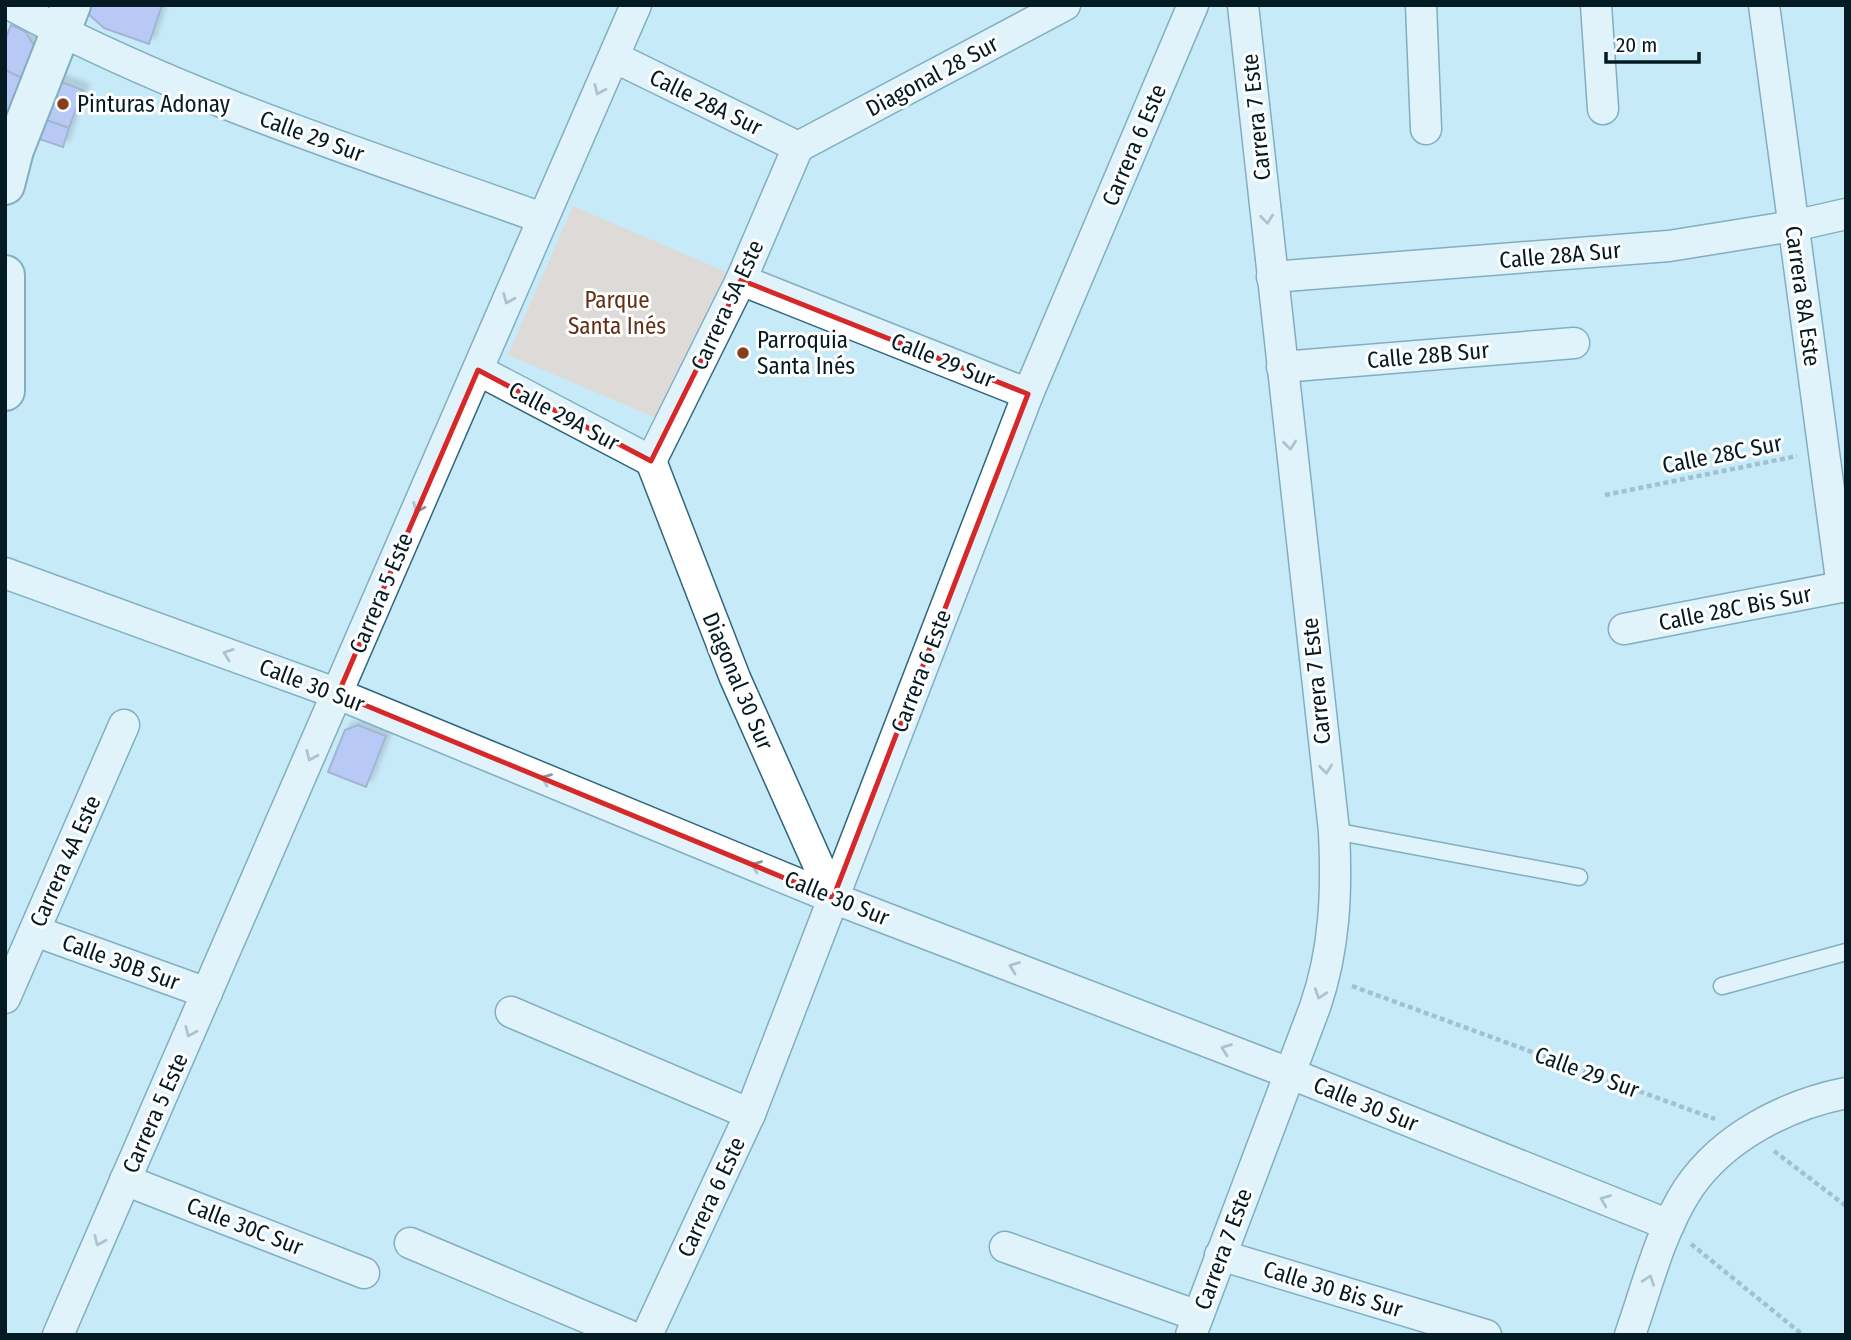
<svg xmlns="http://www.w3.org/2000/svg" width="1851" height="1340" font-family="'Fira Sans Condensed',sans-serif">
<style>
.green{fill:#fac8b1}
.building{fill:#a7a3f3;stroke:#7675a2;stroke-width:2;filter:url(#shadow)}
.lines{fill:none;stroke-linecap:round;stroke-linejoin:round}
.service-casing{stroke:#2e677d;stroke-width:19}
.minor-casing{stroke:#2e677d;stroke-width:33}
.tertiary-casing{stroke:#2e677d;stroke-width:42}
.path{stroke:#72909c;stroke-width:4.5;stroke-dasharray:5 3.5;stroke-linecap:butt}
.service{stroke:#fff;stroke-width:16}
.minor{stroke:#fff;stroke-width:30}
.tertiary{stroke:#fff;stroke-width:38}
.oneway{stroke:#8e989c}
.marked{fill:none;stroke:#d62828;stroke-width:5;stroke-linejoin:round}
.poi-dot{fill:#853f1a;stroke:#fff;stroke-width:2.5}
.labels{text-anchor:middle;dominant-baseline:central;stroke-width:6;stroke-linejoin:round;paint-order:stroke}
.street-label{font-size:23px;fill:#041b24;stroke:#fff}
.poi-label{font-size:23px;fill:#041b24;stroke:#fff;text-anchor:start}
.park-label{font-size:23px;fill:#632e13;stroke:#fff}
</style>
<defs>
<filter id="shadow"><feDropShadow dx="6" dy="-6" stdDeviation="2" flood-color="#0004"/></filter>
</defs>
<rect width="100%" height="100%" fill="#c7eaf8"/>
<path class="green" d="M573,206l153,66 -65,148 -153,-65z"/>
<g class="building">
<path d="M84,5h78l-13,39 -45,-16 -20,-18z"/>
<path d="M11,25l15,7 10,17 -12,30 -19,-9v-30z"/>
<path d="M5,70l19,9 -15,33 -4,-1z"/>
<path d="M56,80l27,10 -14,38 -26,-9z"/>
<path d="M43,119l26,9 -6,19 -27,-9z"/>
<path d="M358,725l28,11 -20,51 -38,-15 17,-42z"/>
</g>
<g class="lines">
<defs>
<g id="service">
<path d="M1334,831l245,46"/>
<path d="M1722,986l124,-34"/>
</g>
<g id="minor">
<path d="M11,5c168,91 352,149 531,213"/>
<path d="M1421,5l5,124"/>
<path d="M1596,5l7,104"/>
<path d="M1764,5l78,582"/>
<path d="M614,57l184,90"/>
<path d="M798,147l267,-142"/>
<path d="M1272,277l397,-31 124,-20 53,-12"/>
<path d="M741,280l287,114"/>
<path d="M1282,367l292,-24"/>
<path d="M478,370l173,91"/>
<path d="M651,461l84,217 98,220"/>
<path d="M651,461l90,-181 57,-133"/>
<path d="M5,573l333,121 495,204 456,175 380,152"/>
<path d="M1624,629l222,-43"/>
<path d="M35,931l172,62"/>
<path d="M5,998l119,-273"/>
<path d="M511,1012l239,102"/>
<path d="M125,1180l239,93"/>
<path d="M410,1243l218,92"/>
<path d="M1005,1247l193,69"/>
<path d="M1220,1255l266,80"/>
<path d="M58,1335l578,-1330"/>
<path d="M647,1335l103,-221 278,-720 165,-389"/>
<path d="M1191,1335l124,-328c20,-58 22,-115 19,-176l-91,-826"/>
<path d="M1630,1335c17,-48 30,-103 58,-146 35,-52 98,-84 158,-96"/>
</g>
<g id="tertiary">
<path d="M5,185l9,-35 57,-145"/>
<path d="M5,275v116"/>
</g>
</defs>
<use href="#service" class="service-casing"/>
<use href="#minor" class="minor-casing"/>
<use href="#tertiary" class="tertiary-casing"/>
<g class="path">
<path d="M1605,495l192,-39"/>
<path d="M1352,986l363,133"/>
<path d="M1774,1151l72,55"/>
<path d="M1691,1244l112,91"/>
</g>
<use href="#service" class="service"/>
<use href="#minor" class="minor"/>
<use href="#tertiary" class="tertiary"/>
</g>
<defs><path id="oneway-chevron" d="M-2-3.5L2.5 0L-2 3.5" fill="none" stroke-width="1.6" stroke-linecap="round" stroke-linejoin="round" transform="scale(1.75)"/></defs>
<g class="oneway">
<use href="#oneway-chevron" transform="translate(599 90) rotate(114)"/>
<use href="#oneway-chevron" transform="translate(1267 219) rotate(84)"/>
<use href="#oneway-chevron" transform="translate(508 299) rotate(113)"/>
<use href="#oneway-chevron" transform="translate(1290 445) rotate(84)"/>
<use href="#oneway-chevron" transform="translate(418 508) rotate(113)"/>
<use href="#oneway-chevron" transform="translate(228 654) rotate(-160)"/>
<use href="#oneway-chevron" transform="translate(311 756) rotate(114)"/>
<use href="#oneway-chevron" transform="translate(1326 769) rotate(84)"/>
<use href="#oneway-chevron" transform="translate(546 779) rotate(-158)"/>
<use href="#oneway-chevron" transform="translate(756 866) rotate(-158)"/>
<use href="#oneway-chevron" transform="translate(1014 967) rotate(-159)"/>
<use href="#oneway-chevron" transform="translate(1320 994) rotate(109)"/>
<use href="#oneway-chevron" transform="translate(190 1032) rotate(114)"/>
<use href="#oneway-chevron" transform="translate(1226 1049) rotate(-159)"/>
<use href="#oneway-chevron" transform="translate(1605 1200) rotate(-158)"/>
<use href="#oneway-chevron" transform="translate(99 1241) rotate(114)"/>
<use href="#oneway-chevron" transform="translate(1649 1280) rotate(-71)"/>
</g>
<path d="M0 0H1851V1340H0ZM741,280l287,114 -195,504 -495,-204 140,-324 173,91z" fill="#c7eaf8" fill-opacity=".55" fill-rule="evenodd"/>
<path class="marked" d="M741,280l287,114 -195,504 -495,-204 140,-324 173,91z"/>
<g class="poi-dot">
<circle cx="63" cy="104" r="7"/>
<circle cx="743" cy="353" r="7"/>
</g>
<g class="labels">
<g class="street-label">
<text transform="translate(932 76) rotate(-28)">Diagonal 28 Sur</text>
<text transform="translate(706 102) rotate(26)">Calle 28A Sur</text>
<text transform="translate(1256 117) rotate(-96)">Carrera 7 Este</text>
<text transform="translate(312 136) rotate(20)">Calle 29 Sur</text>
<text transform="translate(1134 145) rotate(-67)">Carrera 6 Este</text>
<text transform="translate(1560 255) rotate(-5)">Calle 28A Sur</text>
<text transform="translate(1803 296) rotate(82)">Carrera 8A Este</text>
<text transform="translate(727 305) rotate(-65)">Carrera 5A Este</text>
<text transform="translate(1428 355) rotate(-5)">Calle 28B Sur</text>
<text transform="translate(943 360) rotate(22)">Calle 29 Sur</text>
<text transform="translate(564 416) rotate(28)">Calle 29A Sur</text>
<text transform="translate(1722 454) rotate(-11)">Calle 28C Sur</text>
<text transform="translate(381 593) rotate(-67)">Carrera 5 Este</text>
<text transform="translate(1735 608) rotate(-11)">Calle 28C Bis Sur</text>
<text transform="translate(921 671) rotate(-69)">Carrera 6 Este</text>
<text transform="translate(738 681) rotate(67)">Diagonal 30 Sur</text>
<text transform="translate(1316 681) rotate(-96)">Carrera 7 Este</text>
<text transform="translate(312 685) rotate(21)">Calle 30 Sur</text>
<text transform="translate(65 861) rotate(-66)">Carrera 4A Este</text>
<text transform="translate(837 898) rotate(22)">Calle 30 Sur</text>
<text transform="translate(121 962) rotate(20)">Calle 30B Sur</text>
<text transform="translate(1587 1072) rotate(20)">Calle 29 Sur</text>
<text transform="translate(1366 1104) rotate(22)">Calle 30 Sur</text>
<text transform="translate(155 1113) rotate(-66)">Carrera 5 Este</text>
<text transform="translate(711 1197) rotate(-65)">Carrera 6 Este</text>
<text transform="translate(245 1226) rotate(21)">Calle 30C Sur</text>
<text transform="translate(1223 1249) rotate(-70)">Carrera 7 Este</text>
<text transform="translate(1333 1289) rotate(17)">Calle 30 Bis Sur</text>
</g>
<g class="poi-label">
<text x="77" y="104">Pinturas Adonay</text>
<text x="757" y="340">Parroquia<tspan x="757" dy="26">Santa Inés</tspan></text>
</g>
<g class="park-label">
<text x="617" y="300">Parque<tspan x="617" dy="26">Santa Inés</tspan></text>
</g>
</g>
<rect width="1851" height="1340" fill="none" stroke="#041b24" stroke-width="14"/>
<path d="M1606 52v10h93v-10" fill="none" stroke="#041b24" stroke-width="3.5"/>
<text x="1616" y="52" font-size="21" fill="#041b24" stroke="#ffffff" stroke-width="5" paint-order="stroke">20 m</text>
</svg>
